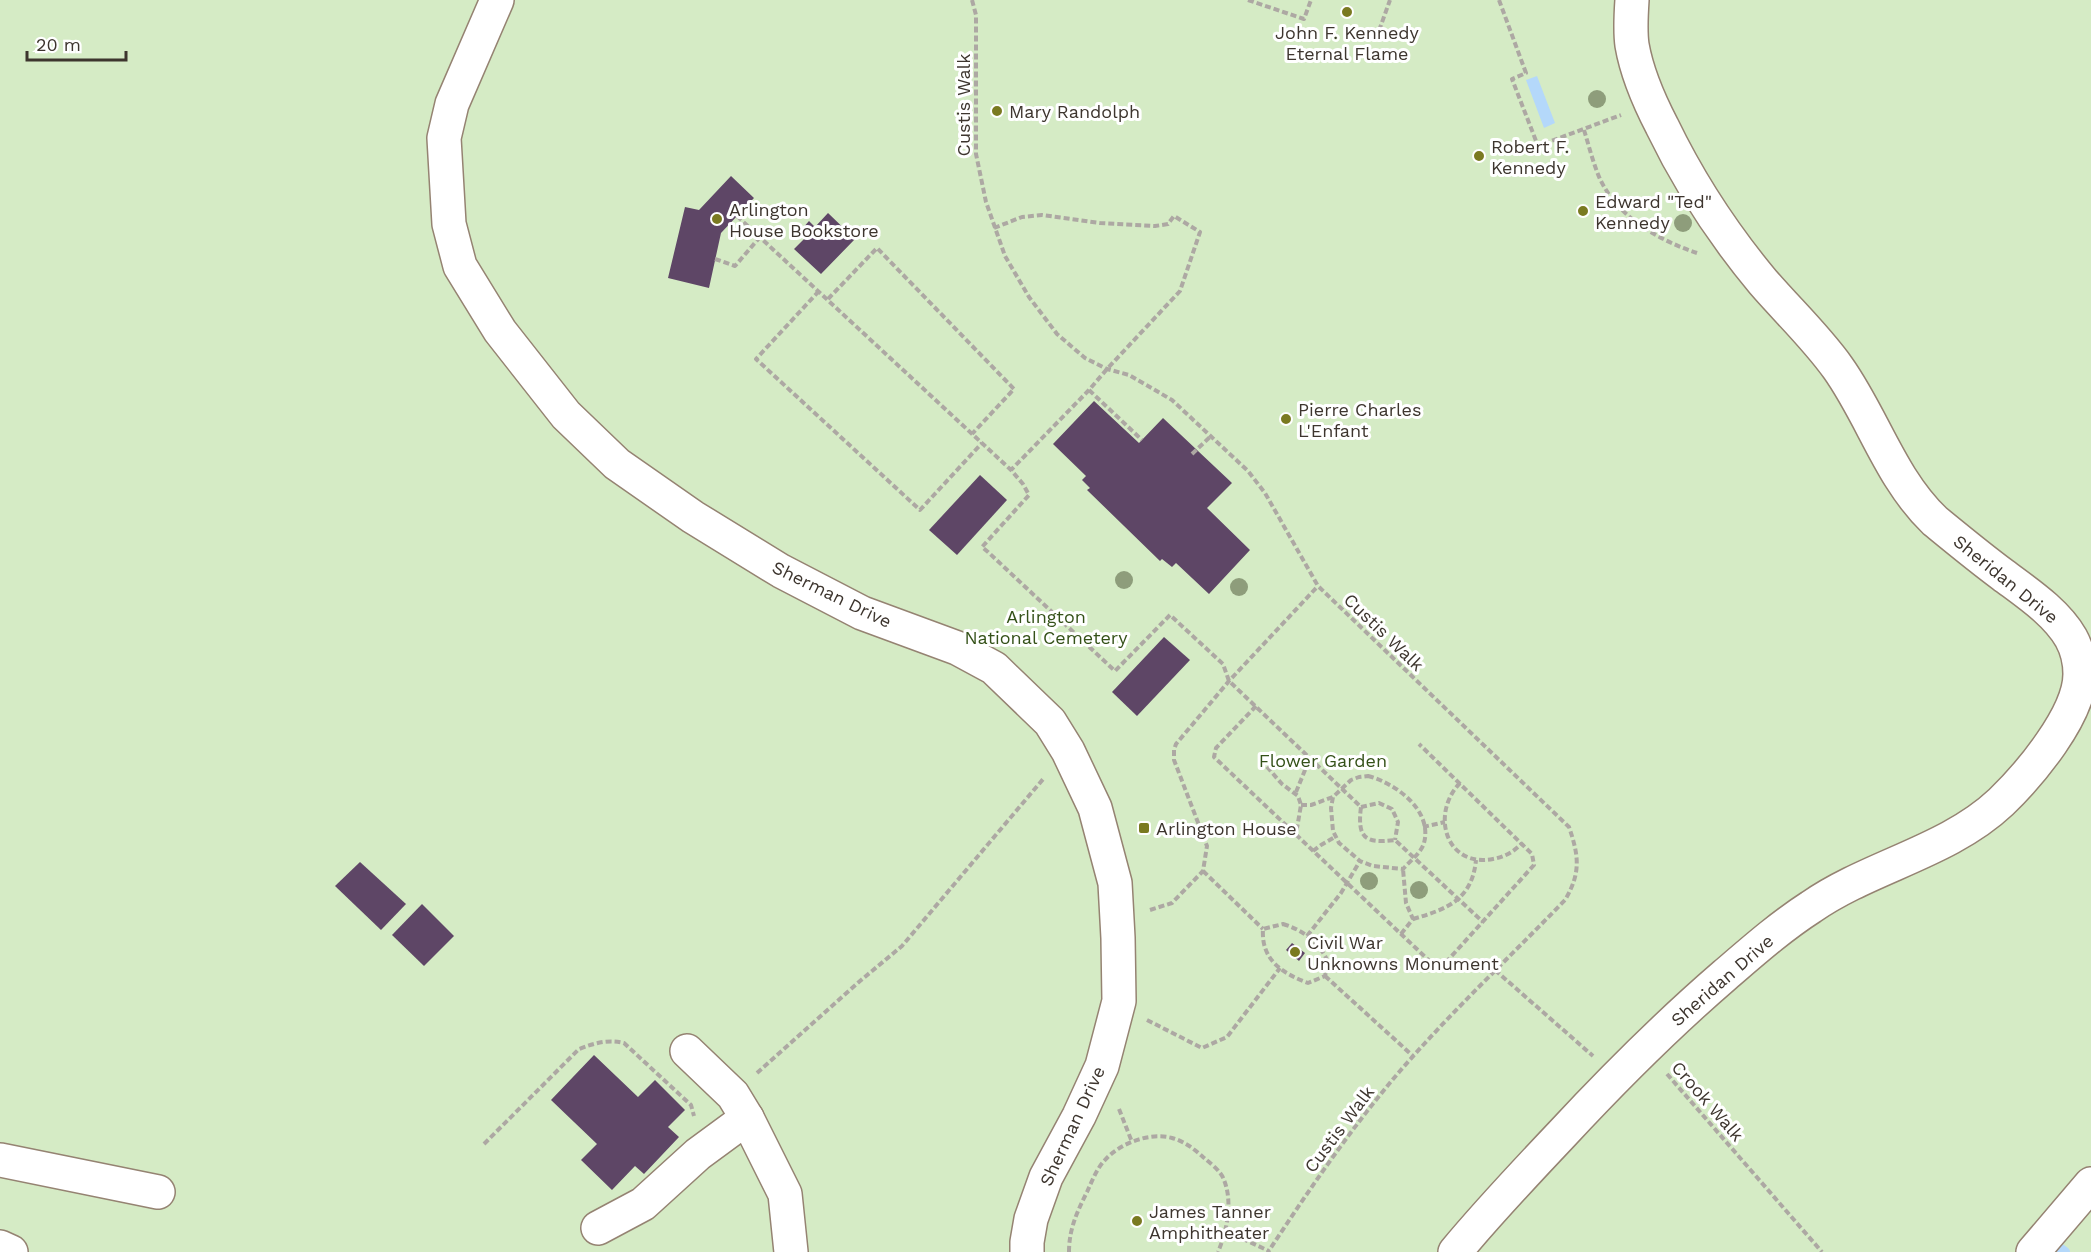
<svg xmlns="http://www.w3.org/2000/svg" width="2091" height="1252" font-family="'Work Sans',sans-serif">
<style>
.green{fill:#d5ebc5}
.water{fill:#b4d8fa}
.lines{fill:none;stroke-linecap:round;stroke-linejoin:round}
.stream{stroke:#b4d8fa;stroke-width:10}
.building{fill:#5e4666}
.minor-casing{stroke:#958372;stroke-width:36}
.path{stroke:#ada8a3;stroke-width:4;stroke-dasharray:6 3;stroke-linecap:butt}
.minor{stroke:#fff;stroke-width:33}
.tree{fill:#8e9d7b}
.poi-dot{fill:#7a7a21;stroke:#fff;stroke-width:2}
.labels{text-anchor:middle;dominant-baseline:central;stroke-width:6;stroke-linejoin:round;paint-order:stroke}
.poi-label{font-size:18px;fill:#3d352e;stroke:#fff;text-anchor:start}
.street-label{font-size:18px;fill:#3d352e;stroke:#fff}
.park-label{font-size:18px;fill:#345118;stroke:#fff}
</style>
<rect width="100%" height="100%" fill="#fdf9f5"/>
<rect class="green" x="0" y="0" width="2091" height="1252"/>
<path class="water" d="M1537,76l18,47 -11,5 -18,-48z"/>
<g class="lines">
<path class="stream" d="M2061,1249l4,3"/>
</g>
<g class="building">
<path d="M731,176l23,22 -33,35 -12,55 -41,-10 17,-71 14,3z"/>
<path d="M828,213l27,26 -34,35 -27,-25 14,-14 -6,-6 7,-8 6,6z"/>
<path d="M1094,401l45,42 24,-25 69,65 -25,25 43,42 -41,44 -33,-31 -4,4 -10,-8 -2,2 -73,-71 3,-2 -8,-8 4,-4 -33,-32z"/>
<path d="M980,475l27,25 -50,55 -28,-25z"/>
<path d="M1164,637l26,23 -53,56 -25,-24z"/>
<path d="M360,862l46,42 -25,26 -46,-44z"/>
<path d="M422,904l32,32 -30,30 -32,-31z"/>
<path d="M1292,943l13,10 -6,8 -13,-11z"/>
<path d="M594,1055l44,42 17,-17 30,30 -17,17 11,10 -35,37 -9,-8 -23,24 -31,-30 16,-16 -46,-44z"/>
</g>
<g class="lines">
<defs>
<g id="minor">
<path d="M497,0l-45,104 -8,34 5,86 11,42 40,65 66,84 51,49 76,53 88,54 81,42 95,35 37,20 56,54 18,29 27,57 20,75 3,55 1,63 -17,65 -23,50 -33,61 -15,42 -4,23v10"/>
<path d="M687,1051l46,44 14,23 38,76 6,58"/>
<path d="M0,1160l158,32"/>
<path d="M598,1228l45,-24 55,-50 49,-36"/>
<path d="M0,1247l11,5"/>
<path d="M1455,1252c34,-41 70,-79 106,-117 52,-56 106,-110 164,-160 28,-24 55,-48 86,-68 59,-41 137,-55 190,-105 28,-27 79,-87 79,-128 0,-12 -3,-25 -9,-36 -15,-26 -44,-45 -68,-63 -23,-17 -46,-36 -68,-54 -45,-43 -62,-104 -97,-153 -22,-31 -50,-57 -75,-86 -40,-48 -74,-100 -101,-156 -13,-25 -25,-52 -30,-81 -2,-14 -1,-30 0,-45"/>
<path d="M2033,1252l58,-68"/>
</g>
</defs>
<use href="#minor" class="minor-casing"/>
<g class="path">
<path d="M972,0l4,15v139l10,48 19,54 24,41 28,37 28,24 22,11 22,6 43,25 76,71 17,22 53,93 251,241c10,29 12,46 -4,73 -55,57 -113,111 -165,171 -49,57 -91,119 -132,181"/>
<path d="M1248,0l56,19 7,-19"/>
<path d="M1499,0l27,73 -14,6 26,67 83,-31"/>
<path d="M1376,39l14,-39"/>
<path d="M1584,130c5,16 9,33 16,49 18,38 58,61 97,74"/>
<path d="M737,216l274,254 12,14 6,11 -47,52 6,5 127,119 55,-56 53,49 6,17 132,126c-4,31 4,37 34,33l88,82"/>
<path d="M994,228l28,-11 20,-2 58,8 55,3 13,-2 6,-8 26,16 -20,59 -73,78 -18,21 -78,80"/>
<path d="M715,259l20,7 25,-29"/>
<path d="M819,291l-63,68 164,151 62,-67"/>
<path d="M828,299l49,-51 137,141 -42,45"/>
<path d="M1089,390l53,50"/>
<path d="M1192,454l19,-18"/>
<path d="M1256,706l-40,42 -2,9 225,213 95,-105 -2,-11 -113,-110"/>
<path d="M1261,760l21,24 16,12 3,9 -5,29"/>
<path d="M1368,776c27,7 65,34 56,67 -3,10 -14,18 -21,26l-30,-3 -13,-5 -21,-18 -6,-12 -2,-23 2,-11 18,-17 8,-3z"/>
<path d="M1460,783c-30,31 -14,85 33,76 11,-2 21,-7 29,-16"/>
<path d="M1296,792l14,-34"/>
<path d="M1301,805h10l22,-8"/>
<path d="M1361,807l18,-4 13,6 6,13 -3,18"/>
<path d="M1423,827l22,-5"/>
<path d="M1313,851l8,-6 14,-8"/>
<path d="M1203,871l60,58"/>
<path d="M1150,910l22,-7 31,-32 4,-25 -33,-86v-10l2,-6 53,-63 89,-95"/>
<path d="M1413,919c34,-10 59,-19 63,-59"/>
<path d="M1283,924c20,6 37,19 45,38l-3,14 -17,7c-26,-10 -47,-23 -45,-54z"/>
<path d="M1401,934l12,-15 -7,-16 -3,-34"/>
<path d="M1307,936l34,-43 19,-32"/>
<path d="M1495,970l98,86"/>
<path d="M1325,976l88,80"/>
<path d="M1147,1020l55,28 25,-11 53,-69"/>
<path d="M757,1073l103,-92 42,-35 142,-168"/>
<path d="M1667,1074l155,178"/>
<path d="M1119,1109l13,33"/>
<path d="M484,1144l95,-95c16,-6 29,-10 45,-6l67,62 3,11"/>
<path d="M1226,1231l43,20"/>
<path d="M1069,1252c0,-23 8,-40 18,-60 5,-11 10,-24 18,-32 15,-17 45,-28 67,-22 12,3 22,11 31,19 7,6 18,14 21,23 9,22 3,51 -6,72"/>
</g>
<use href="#minor" class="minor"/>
</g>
<g class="tree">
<circle cx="1597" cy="99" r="9"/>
<circle cx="1683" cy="223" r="9"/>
<circle cx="1124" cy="580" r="9"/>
<circle cx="1239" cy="587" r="9"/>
<circle cx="1369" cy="881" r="9"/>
<circle cx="1419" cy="890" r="9"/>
</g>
<g class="poi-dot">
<circle cx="1347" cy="12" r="6"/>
<circle cx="997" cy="111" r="6"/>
<circle cx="1479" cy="156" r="6"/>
<circle cx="1583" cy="211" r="6"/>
<circle cx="717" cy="219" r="6"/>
<circle cx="1286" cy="419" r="6"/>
<rect x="1138" y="822" width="12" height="12" rx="3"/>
<circle cx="1295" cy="952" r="6"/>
<circle cx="1137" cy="1221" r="6"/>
</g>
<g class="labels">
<g class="poi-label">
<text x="1347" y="32" text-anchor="middle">John F. Kennedy<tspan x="1347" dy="21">Eternal Flame</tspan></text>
<text x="1009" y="111">Mary Randolph</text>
<text x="1491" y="146">Robert F.<tspan x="1491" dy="21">Kennedy</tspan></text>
<text x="1595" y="201">Edward "Ted"<tspan x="1595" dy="21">Kennedy</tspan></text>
<text x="729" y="209">Arlington<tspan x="729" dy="21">House Bookstore</tspan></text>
<text x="1298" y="409">Pierre Charles<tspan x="1298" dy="21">L'Enfant</tspan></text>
<text x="1156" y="828">Arlington House</text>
<text x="1307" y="942">Civil War<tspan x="1307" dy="21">Unknowns Monument</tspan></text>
<text x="1149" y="1211">James Tanner<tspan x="1149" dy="21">Amphitheater</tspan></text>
</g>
<g class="street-label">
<text transform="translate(963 105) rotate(-90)">Custis Walk</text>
<text transform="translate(2006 579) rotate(39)">Sheridan Drive</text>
<text transform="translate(832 594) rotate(26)">Sherman Drive</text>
<text transform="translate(1384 632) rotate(44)">Custis Walk</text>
<text transform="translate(1722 980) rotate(-41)">Sheridan Drive</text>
<text transform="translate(1708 1101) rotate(49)">Crook Walk</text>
<text transform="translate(1072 1126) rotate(-65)">Sherman Drive</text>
<text transform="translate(1339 1129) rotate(-53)">Custis Walk</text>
</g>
<g class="park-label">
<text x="1046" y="616">Arlington<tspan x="1046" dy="21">National Cemetery</tspan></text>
<text x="1323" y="760">Flower Garden</text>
</g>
</g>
<path d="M27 51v9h99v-9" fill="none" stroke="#3d352e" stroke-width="3"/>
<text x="36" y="51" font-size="18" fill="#3d352e" stroke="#ffffff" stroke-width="4.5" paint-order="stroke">20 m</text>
</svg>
